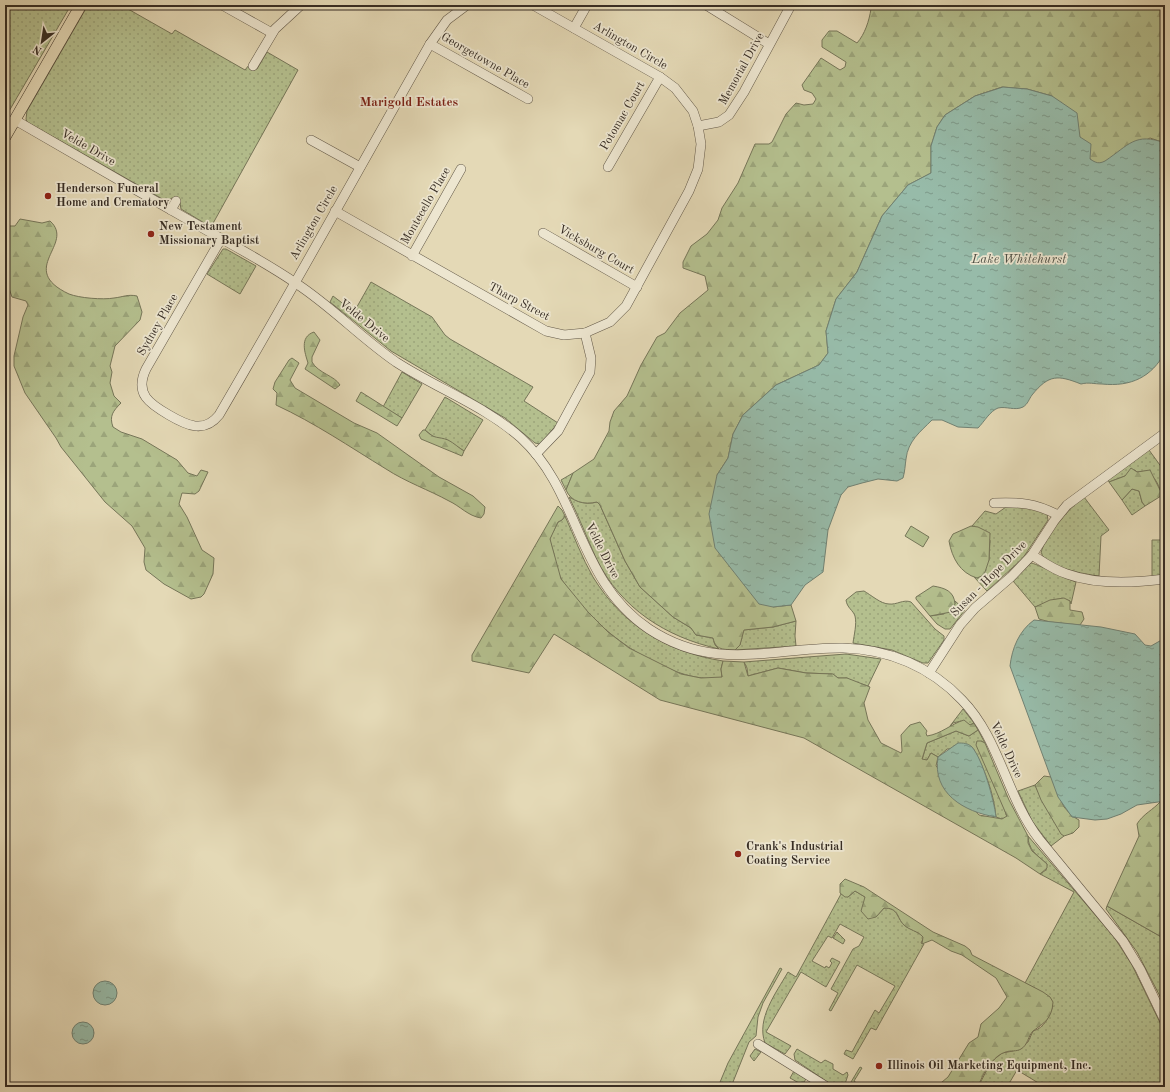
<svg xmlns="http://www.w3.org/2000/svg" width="1170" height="1092" font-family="'Old Standard TT',serif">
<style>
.grass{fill:url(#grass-dots);stroke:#767659}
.forest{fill:url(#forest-firs);stroke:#767659}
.garden{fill:#b4bf8e;stroke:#767659}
.water{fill:url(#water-ripples);stroke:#718274}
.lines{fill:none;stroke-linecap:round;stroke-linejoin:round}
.minor-casing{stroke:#625848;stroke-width:10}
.major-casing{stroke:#372d24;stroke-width:12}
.minor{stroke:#ede6d0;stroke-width:9}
.major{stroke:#e4d9b6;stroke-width:11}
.poi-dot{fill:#8f2418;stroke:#ede6d0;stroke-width:1.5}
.labels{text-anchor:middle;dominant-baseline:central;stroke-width:3.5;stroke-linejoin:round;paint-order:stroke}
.street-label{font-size:12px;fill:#372d24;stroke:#ede6d0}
.poi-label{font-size:12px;font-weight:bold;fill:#372d24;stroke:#ede6d0;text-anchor:start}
.neighbourhood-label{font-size:13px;font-weight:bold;fill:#7a1f14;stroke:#ede6d0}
.water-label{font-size:13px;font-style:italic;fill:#4f5045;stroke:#ede6d0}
</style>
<defs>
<pattern id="grass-dots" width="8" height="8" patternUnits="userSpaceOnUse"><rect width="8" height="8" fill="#b4bf8e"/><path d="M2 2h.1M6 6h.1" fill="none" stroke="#9ba47a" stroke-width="1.8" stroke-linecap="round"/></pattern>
<pattern id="forest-firs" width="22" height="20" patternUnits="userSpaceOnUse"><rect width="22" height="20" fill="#b4bf8e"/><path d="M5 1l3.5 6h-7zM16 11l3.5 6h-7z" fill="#9ba47a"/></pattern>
<pattern id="water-ripples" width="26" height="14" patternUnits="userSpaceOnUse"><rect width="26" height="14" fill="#97bba9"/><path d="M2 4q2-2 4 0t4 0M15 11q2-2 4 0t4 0" fill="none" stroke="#7c9889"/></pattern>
</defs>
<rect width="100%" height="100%" fill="#e4d9b6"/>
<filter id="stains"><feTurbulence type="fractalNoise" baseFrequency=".005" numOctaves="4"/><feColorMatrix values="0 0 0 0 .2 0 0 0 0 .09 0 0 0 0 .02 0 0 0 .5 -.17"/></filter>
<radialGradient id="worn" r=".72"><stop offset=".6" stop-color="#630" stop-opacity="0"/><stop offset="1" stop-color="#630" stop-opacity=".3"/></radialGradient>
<g class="grass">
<path d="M5,5h66l-66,113z"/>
<path d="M88,5h33l51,29 3,-4 70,40 4,-5 8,4 10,-17 31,18 -87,157 -30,-18 -1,-6 -8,-5 -6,3 -139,-79 -1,-3 1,-8z"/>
<path d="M223,249h3l30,17 -16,28 -33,-20z"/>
<path d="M371,282l61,35 13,18 5,4 83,48 -9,14 34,22 -18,21 -5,-1 -30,-25 -114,-67 -61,-49 3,-6 21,16z"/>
<path d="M402,372l20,12 -20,34 -19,-11z"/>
<path d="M445,397l38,23 -19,31 -17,-11 -12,-2 -10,-8z"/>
<path d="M1149,450l16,22v21l-4,3c0,-9 -7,-20 -14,-25l-10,1 -2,-2 -10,6 -16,6 -1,-2z"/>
<path d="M573,473l-7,17 -5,-10z"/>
<path d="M1132,489l7,2 3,11 3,4 -13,9 -10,-15z"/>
<path d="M569,497c9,5 17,8 28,5l3,3 25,56 15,26 33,30 18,11 5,7 17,3 2,7 4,4c-53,-12 -98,-40 -123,-91 -9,-20 -17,-41 -27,-61z"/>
<path d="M1084,497l25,33 -8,6 -2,40c-15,-2 -51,-8 -58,-23 4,-18 29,-46 43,-56z"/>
<path d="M1006,507l24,1 17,6 1,6 -25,38 -36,33 -13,-14 4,1 11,-18 1,-20 -18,-14 13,-15 11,3z"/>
<path d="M565,516c9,20 17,42 28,61 30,49 74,75 130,84l-2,8 1,8c-7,3 -19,1 -27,0 -49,-10 -107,-54 -133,-97 -5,-8 -7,-20 -9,-29 -1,-4 -3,-9 -3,-12 1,-5 6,-12 8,-17l4,-2z"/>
<path d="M1152,540h13v35l-13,1z"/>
<path d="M1031,563c4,0 36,16 45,19l-5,22 -1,-3c-13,-6 -23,3 -35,6l-22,-26z"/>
<path d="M864,591c7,4 17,13 25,13 8,1 14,-5 22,-2l24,27 9,7v4l-16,23h-5l-31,-13 -39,-7c1,-8 4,-19 2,-27 -2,-6 -8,-8 -9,-16l10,-8z"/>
<path d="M955,601l10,9 -15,19h-5l-8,-5 -7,-8 14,-2 11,-10z"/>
<path d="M796,621l-1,15 1,10 -61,4 5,-5 3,-15 30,-3z"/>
<path d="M846,654l35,5 -13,27 -16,-5 -5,-3h-9l-6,-4 -26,-1 -28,-5 -30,8 -1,-8 -3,-6z"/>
<path d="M963,709l11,14 -4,2 -9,-4 -8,2 -3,3z"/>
<path d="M978,730l7,13 -4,-2 26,76 -5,2 -6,-2c-2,-24 -12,-50 -24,-70l-25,2 -9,8 -7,-4 -4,7h-5l5,-17 29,-12 13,5z"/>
<path d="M1035,785l10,21 19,30 -13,10 -19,-25 -14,-30z"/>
<path d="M1028,836l86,101 18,28 33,68v52l-3,2h-117l-28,-17 -10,17h-29l13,-25 11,-9 11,-2 15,-9 5,-11c12,-3 16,-15 20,-25l-18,-17 -10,-6 49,-91 -34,-18 6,-4 1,-6c-10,-9 -19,-14 -19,-28z"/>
<path d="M855,891l10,6 11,20 8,-9c15,0 12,9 20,17 6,5 14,6 20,12l-3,6 3,1 -48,86 -5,-2 -18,31 -9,-5 2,-4 6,2 23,-42 4,3 16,-27 -38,-21 -26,46 -2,-1 9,-17 -7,-4 22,-40 6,-3 5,-9 -24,-13 -8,14 -4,-2 -16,25 13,7 1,-2 3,2 3,-5 -2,-2 2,-3 8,4 -14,25 -25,-15 -35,60 25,14 -6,8 -20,-11c-9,-24 11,-50 23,-71l8,5 45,-83 7,3z"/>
<path d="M1107,906l58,33v67l-28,-54 -31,-43z"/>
<path d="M837,932l8,8 -2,4 -10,-6z"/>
<path d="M780,968l2,1 -19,34 -5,14 -2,19 -7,6 -18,45h-13l10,-24z"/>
<path d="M755,1049l6,3 -7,9 -4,-5z"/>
<path d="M797,1049l24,14 4,-3 8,4v5l10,6 4,-3 1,3 -4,12h-9l-40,-27 -1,-6z"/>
<path d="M860,1067l2,1 -8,13 8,6h-14z"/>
<path d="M794,1071l12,8 -2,3 -5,1 -9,-5z"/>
</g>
<g class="forest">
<path d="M868,5h297v138l-15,-5 -49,26 -6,-1 -5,-4 -10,-22 -28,-41 -25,-7 -25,-2 -27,9 -30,19 -8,12 -6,19v27l-23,12 -26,31 -25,56 -21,27 -10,32 2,22 -9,12 -43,20 -33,30 -10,19 -5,24 -11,17 56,132 18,-2 5,16 -23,6 -29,3 -4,15 -5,5c-11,-1 -19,1 -22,-12l-17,-3 -5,-7 -18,-11 -33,-30 -15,-26 -25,-56 -3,-3c-13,3 -26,0 -31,-12l7,-17 21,-14 15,-28 1,-9 4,-11 13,-15 14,-31 16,-28 8,-4 15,-20 28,-23 -3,-14 -22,-8v-6l8,-16 16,-12 11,-14 4,-12 16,-25 17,-39h14l3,-2 14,-28 10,-11 8,2 9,-1 3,-5 -4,-6 -8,-3 -2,-5 19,-27 19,12 5,-3 1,-5 -24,-15v-7l7,-9h8l20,12c8,-9 12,-22 14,-34z"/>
<path d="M20,219l22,4 8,-2c26,23 -34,48 19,73 10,4 34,6 45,4 9,-1 14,-4 23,-2l5,16 -2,8 -25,26 -5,20 2,6 -2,11 4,13 7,7c-8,8 -12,13 -8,24l8,5 21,7 35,21 11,13 9,3 4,-6 7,2 -9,19 -4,3 -13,-1 -3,11 8,13 15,33 12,8 -1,16 -9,20 -3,3 -10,2 -27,-15 -18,-14 -2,-8 1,-14 -13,-22 -27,-24 -44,-55 -5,-9 -31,-45 -11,-27v-10l9,-39 5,-12 -2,-4 -14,-4c-9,-22 -7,-47 -7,-71h10z"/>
<path d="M314,332l6,8 -8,17v5c6,11 23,14 28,23l-5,4 -30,-20 3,-6c-3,-10 -9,-26 6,-31z"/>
<path d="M292,358l7,5 -9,17 5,8 59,35 23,10 62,44 34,19 12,11 -1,7 -3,4c-13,-2 -21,-12 -32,-17 -20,-11 -43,-19 -63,-32 -36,-22 -71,-46 -110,-64l1,-12 -4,-4 2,-7 14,-22z"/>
<path d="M361,392l41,26 -5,8 -41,-25z"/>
<path d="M423,430h2c10,10 13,6 23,10 6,3 11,8 16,11l-2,5 -41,-17 -2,-4z"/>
<path d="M1131,468l6,4 13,-2 11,22v4l-16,10 -3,-4 -3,-11 -7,-2 -10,11 -13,-18 16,-6z"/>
<path d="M558,506l4,4 3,6 -3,4 -4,2 -8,17 11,40 27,33 20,20 21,16 52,26 20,4 21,-1 -1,-8 2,-8 21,1 4,14 30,-8 28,5 27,1 5,4h9l23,9 -6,16 4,17 13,23 20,10 1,-2 -1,-16 9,-10 10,-3 7,9 -1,2 1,3c14,-2 24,-12 37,-16l6,5 4,-2 4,7 -9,6 -13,-5 -29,12 -5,16 5,1 4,-7 7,4 -2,9 43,49 23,4 5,-3 -31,-71 1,-4h4l4,2 24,57 19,36v7l4,8 15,13v4l-7,6 -24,-16 -212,-120 -144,-38 -106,-66 -25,39 -57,-12v-6z"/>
<path d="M971,526l7,1 12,6 -1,27 -5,15 -7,3c-17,-5 -25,-20 -28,-37l4,-7z"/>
<path d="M933,586c12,2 21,5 22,18l-4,8 -21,4 -14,-17v-2z"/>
<path d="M1064,598l6,3v9l12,2 2,7 -4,6 -30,-3 -11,-3 -4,-12 15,-7z"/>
<path d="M1044,776l7,1 13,30 8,9 7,4v7l-6,6 -9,3 -3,-2 -20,-34 -6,-15z"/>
<path d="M1161,801h4v138l-58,-33 32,-70 -2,-12c6,-10 16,-14 24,-23z"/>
<path d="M845,879l19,8 69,45 32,14 5,4 2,5 71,37 7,5 3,5c-1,17 -9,21 -20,29 -5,5 -5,14 -12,18 -5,3 -10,1 -15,3 -13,3 -24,23 -28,35h-42l12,-10 21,-34 9,-6 3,-13 18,-16 8,-11 -11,-19 -34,-23 -11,-4 -19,-11 -10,4 1,-7c-5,-6 -14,-7 -19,-12 -8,-8 -5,-17 -20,-17l-8,9 -8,2 -7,-8 4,-14 -10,-6 -7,6h-3l-5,-4v-9z"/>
</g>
<path class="garden" d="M911,526l18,11 -6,10 -18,-11z"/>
<g class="water">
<path d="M1003,87l24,2 25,7 25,17 3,24 11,7 -1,15c6,4 9,5 15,2 24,-16 30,-29 60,-18v209c-13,25 -34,35 -63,32 -8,0 -13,-2 -21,0 -23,-9 -32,-10 -49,11 -3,4 -4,9 -9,12 -8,4 -17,-1 -25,1 -8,3 -14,14 -20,20l-20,-1 -16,-7h-10c-12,12 -24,21 -26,39 -1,7 -1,12 -3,19l-6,3 -19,-2 -16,4 -14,4 -7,8 -13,35 -5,42 -18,13 -14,20 -18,2 -14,-3 -44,-56 -6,-34 8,-39 11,-17 5,-24 10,-19 33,-30 43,-20 9,-12 -2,-22 10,-32 21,-27 25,-56 26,-31 23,-12v-27l6,-19 8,-12 30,-19z"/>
<path d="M1034,620l67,7 34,7 10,11 6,1 14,-8v163l-28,4 -16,9 -14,5 -12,1 -23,-3 -14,-20 -48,-131c2,-18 9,-35 24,-46z"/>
<path d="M958,743c5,0 10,0 14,4 11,13 22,53 24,70 -32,-5 -64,-24 -58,-60z"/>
<circle cx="105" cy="993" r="12"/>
<circle cx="83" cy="1033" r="11"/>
</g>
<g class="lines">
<defs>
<g id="minor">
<path d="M222,5l50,28"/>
<path d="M706,5l63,39"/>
<path d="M574,28l13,-23"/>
<path d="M430,44l98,55"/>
<path d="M253,66l22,-37 26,-24"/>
<path d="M15,120c59,34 119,69 179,103 34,20 70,38 103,61 35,23 64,54 99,78 40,26 89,44 125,76 60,55 55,142 128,191 67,44 123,18 194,19 46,1 88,19 119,52 38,39 44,96 77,139l84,102 17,28 25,52"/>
<path d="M698,126l21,-4 10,-7 15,-23 47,-87"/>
<path d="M311,140l49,27"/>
<path d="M608,167l52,-90"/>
<path d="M171,210l5,-9"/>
<path d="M335,211l211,120 18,4 21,-2 25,-11 16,-16 63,-115 9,-22 3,-25 -3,-18 -5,-15 -18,-23 -15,-11 -127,-72"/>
<path d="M543,233l94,54"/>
<path d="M221,239l-75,130c-12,25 4,35 23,46 17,10 35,19 50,0 72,-123 141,-248 211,-371l17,-24 20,-15"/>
<path d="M412,256l49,-87"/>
<path d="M536,454l22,-23 32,-59 1,-14 -6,-25"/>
<path d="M994,503c26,-1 41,0 64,12"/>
<path d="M1032,555c11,7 22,15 35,19 30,11 67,9 98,5"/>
<path d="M929,673l31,-48 15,-17 36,-31 21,-22 22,-34 13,-16 98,-72"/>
<path d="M758,1044l69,43"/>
</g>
<path id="major" d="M5,137l76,-132"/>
</defs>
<use href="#minor" class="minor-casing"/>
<use href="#major" class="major-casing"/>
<use href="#minor" class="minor"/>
<use href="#major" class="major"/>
</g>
<g class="poi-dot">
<circle cx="48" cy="196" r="4"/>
<circle cx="151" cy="234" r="4"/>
<circle cx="738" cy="854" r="4"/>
<circle cx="879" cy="1066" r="4"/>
</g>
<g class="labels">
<g class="street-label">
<text transform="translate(630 46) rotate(30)">Arlington Circle</text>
<text transform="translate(485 61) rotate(30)">Georgetowne Place</text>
<text transform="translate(742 69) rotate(-61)">Memorial Drive</text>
<text transform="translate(623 116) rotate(-60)">Potomac Court</text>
<text transform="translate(88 148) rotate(30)">Velde Drive</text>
<text transform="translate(426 206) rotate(-60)">Montecello Place</text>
<text transform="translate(314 223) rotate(-60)">Arlington Circle</text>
<text transform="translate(596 250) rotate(30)">Vicksburg Court</text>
<text transform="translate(519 302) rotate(28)">Tharp Street</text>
<text transform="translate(364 321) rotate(39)">Velde Drive</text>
<text transform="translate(158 325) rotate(-60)">Sydney Place</text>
<text transform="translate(602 551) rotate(63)">Velde Drive</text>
<text transform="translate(989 579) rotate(-45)">Susan - Hope Drive</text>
<text transform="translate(1006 750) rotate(65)">Velde Drive</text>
</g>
<g class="poi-label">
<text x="56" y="189">Henderson Funeral<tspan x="56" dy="14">Home and Crematory</tspan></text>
<text x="159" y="227">New Testament<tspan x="159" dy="14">Missionary Baptist</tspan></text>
<text x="746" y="847">Crank's Industrial<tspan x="746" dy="14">Coating Service</tspan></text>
<text x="887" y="1066">Illinois Oil Marketing Equipment, Inc.</text>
</g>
<g class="neighbourhood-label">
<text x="409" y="102">Marigold Estates</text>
</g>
<g class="water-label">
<text x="1019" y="259">Lake Whitehurst</text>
</g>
</g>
<rect width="1170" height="1092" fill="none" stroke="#e4d9b6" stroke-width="20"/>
<rect x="6" y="6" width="1158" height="1080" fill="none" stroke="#372d24" stroke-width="2"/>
<rect x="10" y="10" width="1150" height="1072" fill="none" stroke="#372d24"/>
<g transform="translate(42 42) rotate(210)" stroke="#ede6d0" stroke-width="3" paint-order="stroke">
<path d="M0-3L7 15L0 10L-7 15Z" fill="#372d24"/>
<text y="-6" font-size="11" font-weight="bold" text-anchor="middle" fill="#372d24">N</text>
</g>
<rect width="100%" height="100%" filter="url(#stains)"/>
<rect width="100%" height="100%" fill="url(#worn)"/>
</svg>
